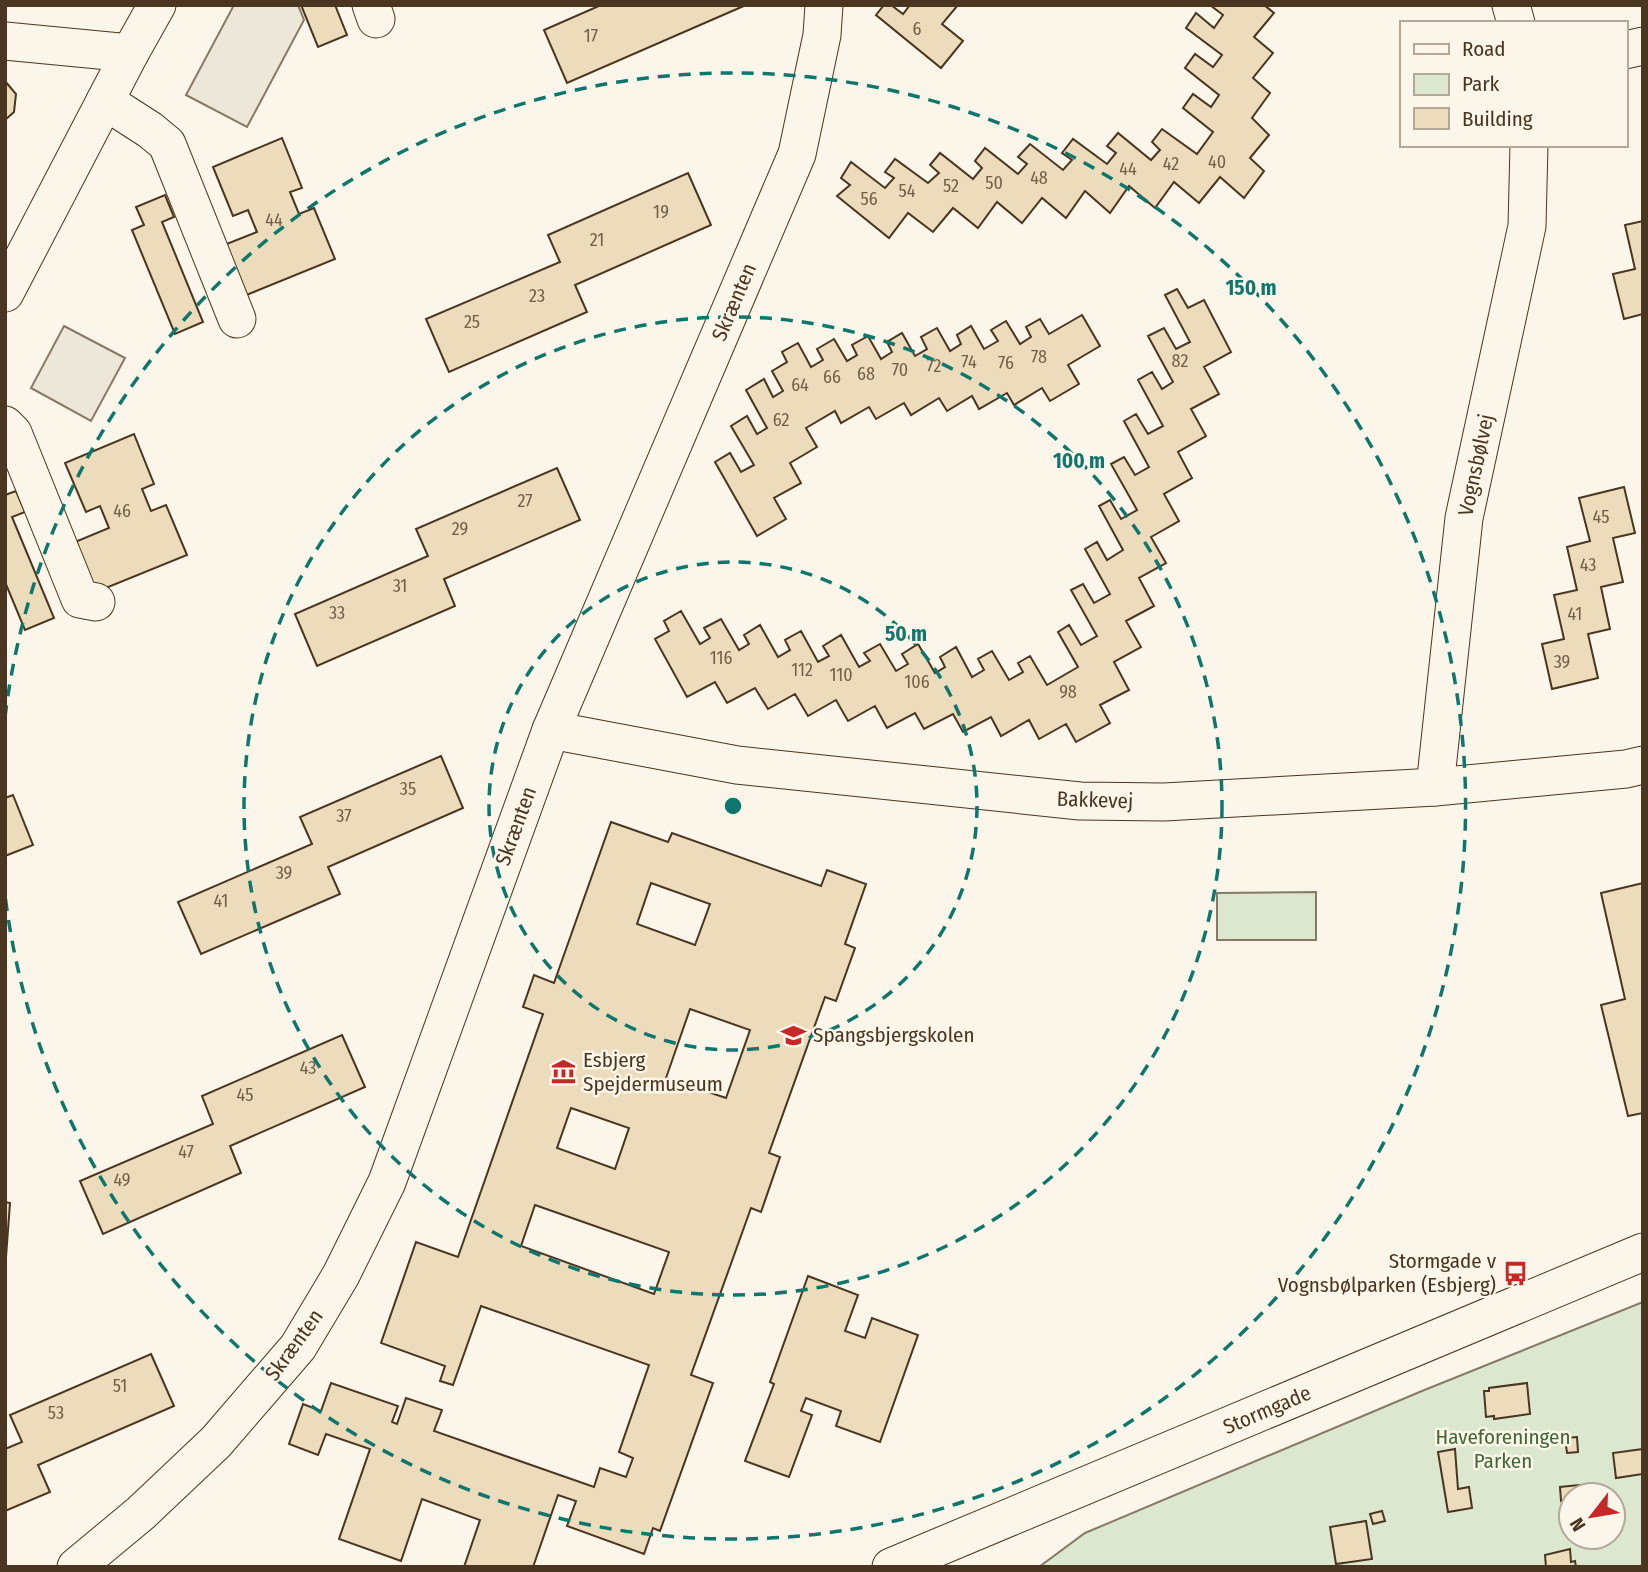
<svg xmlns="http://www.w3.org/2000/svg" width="1648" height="1572" font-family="'Fira Sans Condensed',sans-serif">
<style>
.green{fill:#dce7d0;stroke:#887966;stroke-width:2;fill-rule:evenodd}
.parking{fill:#ede7d9;stroke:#887966;stroke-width:2}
.building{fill:#ecdcbc;stroke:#4a3520;stroke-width:2;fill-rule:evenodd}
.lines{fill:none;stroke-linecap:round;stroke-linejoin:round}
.minor-casing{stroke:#4a3520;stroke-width:39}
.minor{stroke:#fbf6e9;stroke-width:37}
.ring{fill:none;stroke:#0f766e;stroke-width:3.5;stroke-dasharray:12 9}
.labels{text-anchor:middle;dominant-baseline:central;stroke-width:5;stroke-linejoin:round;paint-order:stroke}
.number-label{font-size:18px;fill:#725f47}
.street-label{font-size:21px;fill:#4a3520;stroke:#fbf6e9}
.poi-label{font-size:21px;fill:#4a3520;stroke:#fbf6e9;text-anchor:start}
.park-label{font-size:21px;fill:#436837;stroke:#fbf6e9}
.centre{fill:#0f766e;stroke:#fbf6e9;stroke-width:3.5}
.ring-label{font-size:21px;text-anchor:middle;font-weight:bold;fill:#0f766e;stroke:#fbf6e9;stroke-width:5;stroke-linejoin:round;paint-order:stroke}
</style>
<rect width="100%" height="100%" fill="#fbf6e9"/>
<g class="green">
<path d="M1316,892v48h-99v-47z"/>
<path d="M1643,1302v265h-604l46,-34 337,-142zM1571,1495h42v42h-42z"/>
</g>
<g class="parking">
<path d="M234,5h64l6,15 -57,107 -61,-32z"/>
<path d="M64,326l61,32 -34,63 -60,-33z"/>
</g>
<g class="building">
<path d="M301,5h34l12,30 -29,12z"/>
<path d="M601,5h145l-179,78 -23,-53z"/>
<path d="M884,5h7l12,9 7,-9h48l-16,19 21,17 -22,27 -65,-53z"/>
<path d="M1210,5h54l10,8 -20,24 19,16 -20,25 17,15 -18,25 17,17 -19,23 14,13 -20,27 -24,-21 -21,26 -25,-21 -19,26 -26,-22 -19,27 -25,-22 -19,27 -24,-20 -20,25 -25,-21 -19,26 -25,-20 -20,24 -25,-19 -19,25 -52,-42 13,-11 -9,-7 10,-16 34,26 9,-10 -9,-6 10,-13 33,24 11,-10 -9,-8 10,-12 33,26 9,-11 -7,-7 10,-13 33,26 9,-10 -9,-7 12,-13 33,26 9,-10 -10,-7 11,-14 34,25 9,-11 -9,-7 11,-13 33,27 9,-10 -8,-8 10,-13 35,25 16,-22 -30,-24 10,-14 18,13 8,-12 -34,-27 10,-14 18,13 9,-12 -36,-27 10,-15 18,15 9,-13z"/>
<path d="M5,81l11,13 -2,18 -9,8z"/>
<path d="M282,138l20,50 -12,4 9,22 15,-6 21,51 -91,37 -20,-51 33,-13 -9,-22 -15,6 -20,-49z"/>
<path d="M688,173l23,52 -136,60 12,27 -138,60 -23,-53 134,-57 -12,-27z"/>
<path d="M165,195l9,22 -12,5 41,100 -28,12 -43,-104 12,-5 -8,-18z"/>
<path d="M1643,221v93l-19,5 -11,-45 22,-5 -10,-44z"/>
<path d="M1177,289l11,19 16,-8 27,52 -27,15 15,27 -28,15 15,27 -28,16 14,26 -28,16 15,27 -28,16 15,26 -27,15 15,28 -28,15 15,26 -27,15 15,28 -29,15 10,18 -34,19 -10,-18 -27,15 -10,-19 -28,16 -10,-19 -28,15 -10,-18 -29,15 -9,-16 -28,15 -12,-22 -27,15 -12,-21 -28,16 -13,-22 -27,15 -13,-21 -28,15 -12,-21 -28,15 -32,-58 14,-8 -5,-10 17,-10 19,33 10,-6 -6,-10 17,-9 18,31 10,-6 -5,-9 16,-10 18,32 12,-7 -5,-10 16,-9 17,31 11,-6 -6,-10 18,-11 18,32 11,-6 -6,-8 16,-9 16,27 12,-7 -6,-10 16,-10 17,29 10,-6 -5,-10 16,-10 16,30 12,-7 -6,-11 14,-8 17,29 14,-8 -5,-9 12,-7 17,29 31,-18 -20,-35 11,-7 12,20 16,-9 -26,-46 12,-6 11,19 16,-9 -25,-45 12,-7 10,18 16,-10 -24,-44 11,-6 11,19 16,-9 -26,-46 13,-7 11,18 14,-8 -25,-46 12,-7 12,20 15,-8 -25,-46 14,-8 10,17 11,-7 -25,-46 16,-8 12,21 14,-7 -25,-47z"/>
<path d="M1082,315l18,31 -32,19 11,19 -29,17 -8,-13 -28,17 -7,-12 -28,16 -7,-13 -25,15 -8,-13 -28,17 -7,-12 -28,16 -7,-12 -28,16 -6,-12 -29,17 11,19 -27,16 11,20 -27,15 12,21 -29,17 -42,-74 15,-9 11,19 13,-7 -23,-39 16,-10 10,18 10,-6 -21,-38 18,-11 9,18 10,-6 -11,-20 15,-9 -5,-10 16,-9 13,24 12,-7 -6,-11 17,-10 13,22 10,-6 -5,-10 16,-9 13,23 11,-7 -5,-10 15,-9 13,23 12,-7 -6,-12 16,-9 13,23 11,-7 -4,-9 14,-9 13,23 14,-8 -7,-11 15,-9 14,23 11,-7 -5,-10 14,-8 9,15z"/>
<path d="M134,434l20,50 -12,5 9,22 15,-6 21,50 -91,37 -21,-50 34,-14 -9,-22 -14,6 -21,-49z"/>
<path d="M557,468l23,52 -136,59 11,27 -138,60 -22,-52 133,-58 -12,-27z"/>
<path d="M1624,487l11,46 -22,5 10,44 -22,5 9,42 -22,5 10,44 -46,11 -10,-45 22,-5 -10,-44 23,-5 -10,-43 23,-6 -11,-43z"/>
<path d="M16,491l9,21 -13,5 42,101 -29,12 -20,-48v-87z"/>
<path d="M441,756l22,52 -135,59 12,27 -139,60 -23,-52 134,-58 -12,-27z"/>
<path d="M13,795l20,50 -28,11v-58z"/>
<path d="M611,822l57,20 4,-9 149,53 6,-16 39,14 -21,60 10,4 -19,53 -11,-4 -56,156 11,4 -19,55 -10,-4 -60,167 22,8 -53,148 -7,-3 -9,26 -77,-28 9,-25 -18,-6 -25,72h-69l16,-47 -58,-21 -21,62 -62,-22 31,-90 -44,-15 -8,21 -29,-11 14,-40 18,7 10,-28 67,23 -6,16 5,2 9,-26 36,12 -8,21 160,56 6,-19 26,9 7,-19 -14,-6 30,-87 -168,-59 -28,79 -13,-4 5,-15 -64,-23 35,-101 42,15 85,-243 -20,-7 11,-32 20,8zM651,883l59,21 -15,41 -58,-21zM690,1009l60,21 -24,68 -60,-20zM571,1108l58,20 -14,41 -58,-21zM535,1205l134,47 -15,42 -133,-48z"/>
<path d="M1643,883v230l-15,3 -27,-111 24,-6 -24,-106z"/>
<path d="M342,1035l23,52 -135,59 11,27 -138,61 -23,-53 133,-57 -11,-28z"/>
<path d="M5,1202l5,1 -4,54h-1z"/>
<path d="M808,1276l50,19 -13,36 20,7 7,-20 46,17 -38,107 -44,-16 5,-15 -35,-13 -5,13 11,4 -23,62 -44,-16 29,-77 -4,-2z"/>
<path d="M151,1354l23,52 -136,59 12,27 -45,19v-62l17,-7 -12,-27z"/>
<path d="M1527,1383l3,31 -36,5v-3l-8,1 -2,-26h5v-3z"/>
<path d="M1577,1437l1,15 -11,1 -2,-15z"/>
<path d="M1455,1449l3,40 11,-2 3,21 -24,4 -10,-60z"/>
<path d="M1643,1449v25l-27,4 -3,-25z"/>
<path d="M1579,1485l1,10h-9v5l-10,1 -1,-14z"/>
<path d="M1382,1511l3,10 -12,3 -3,-10z"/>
<path d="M1366,1521l6,38 -36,5 -6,-37z"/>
<path d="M1570,1549l1,13 4,-1 1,6h-30l-1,-12z"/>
</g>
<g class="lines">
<defs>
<g id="minor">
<path d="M371,5l5,14"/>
<path d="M1511,5l5,18"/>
<path d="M5,41l125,12"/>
<path d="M1625,50l18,-4"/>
<path d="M105,101l45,29 17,14 70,175"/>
<path d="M5,293l125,-240 27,-48"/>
<path d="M5,425l8,8 67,166 16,3"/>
<path d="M551,730l186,35 343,36 84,1 271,-15 191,-18 17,-4"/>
<path d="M1435,787l29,-269 63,-292 2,-81"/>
<path d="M76,1567l65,-54 75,-71 82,-95 43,-72 46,-93 164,-452 246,-576 25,-119 2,-30"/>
<path d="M891,1567l752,-315"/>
</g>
</defs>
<use href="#minor" class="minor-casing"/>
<use href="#minor" class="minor"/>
</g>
<g class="ring">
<circle cx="733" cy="806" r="244"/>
<circle cx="733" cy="806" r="489"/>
<path d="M5 717A733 733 0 1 1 5 895"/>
</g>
<defs>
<symbol id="school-bare" viewBox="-9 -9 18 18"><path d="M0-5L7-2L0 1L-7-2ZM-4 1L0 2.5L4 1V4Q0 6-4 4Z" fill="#c62828" stroke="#fbf6e9" stroke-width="2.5" paint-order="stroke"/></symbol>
<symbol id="museum-bare" viewBox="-9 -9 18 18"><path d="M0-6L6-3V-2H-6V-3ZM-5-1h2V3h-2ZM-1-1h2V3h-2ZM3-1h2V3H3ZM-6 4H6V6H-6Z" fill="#c62828" stroke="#fbf6e9" stroke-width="2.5" paint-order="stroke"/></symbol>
<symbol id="bus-bare" viewBox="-9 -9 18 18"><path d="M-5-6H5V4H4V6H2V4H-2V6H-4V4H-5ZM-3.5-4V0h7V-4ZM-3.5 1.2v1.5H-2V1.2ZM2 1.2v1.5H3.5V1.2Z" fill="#c62828" stroke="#fbf6e9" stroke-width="2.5" paint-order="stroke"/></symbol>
</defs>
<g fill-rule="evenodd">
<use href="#school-bare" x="776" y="1018" width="35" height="35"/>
<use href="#museum-bare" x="546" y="1054" width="35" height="35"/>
<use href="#bus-bare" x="1498" y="1256" width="35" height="35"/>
</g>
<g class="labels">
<g class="number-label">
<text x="917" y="29">6</text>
<text x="591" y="36">17</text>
<text x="1217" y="162">40</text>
<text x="1171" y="164">42</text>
<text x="1128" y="169">44</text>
<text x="1039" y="178">48</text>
<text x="994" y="183">50</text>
<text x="951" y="186">52</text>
<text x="907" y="191">54</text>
<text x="869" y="199">56</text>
<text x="661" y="212">19</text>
<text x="274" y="220">44</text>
<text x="597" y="240">21</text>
<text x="537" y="296">23</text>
<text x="472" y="322">25</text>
<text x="1039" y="357">78</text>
<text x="1180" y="361">82</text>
<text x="969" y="362">74</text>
<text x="1006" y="363">76</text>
<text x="934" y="366">72</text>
<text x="900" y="370">70</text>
<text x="866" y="374">68</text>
<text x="832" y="377">66</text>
<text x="800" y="385">64</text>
<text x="781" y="420">62</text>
<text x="525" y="501">27</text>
<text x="122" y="511">46</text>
<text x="1601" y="517">45</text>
<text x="460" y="529">29</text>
<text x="1588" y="565">43</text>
<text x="400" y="586">31</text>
<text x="337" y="613">33</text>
<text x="1575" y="614">41</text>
<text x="721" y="658">116</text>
<text x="1562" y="662">39</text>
<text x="802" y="670">112</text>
<text x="841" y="675">110</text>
<text x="917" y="682">106</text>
<text x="1068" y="692">98</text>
<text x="408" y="789">35</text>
<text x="344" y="816">37</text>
<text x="284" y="873">39</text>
<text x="221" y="901">41</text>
<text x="308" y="1068">43</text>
<text x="245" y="1095">45</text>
<text x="186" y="1152">47</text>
<text x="122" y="1180">49</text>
<text x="120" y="1386">51</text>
<text x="56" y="1413">53</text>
</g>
<g class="street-label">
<text transform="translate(734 302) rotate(-67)">Skrænten</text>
<text transform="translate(1476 465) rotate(-78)">Vognsbølvej</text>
<text transform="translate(1095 800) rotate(2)">Bakkevej</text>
<text transform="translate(516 826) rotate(-70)">Skrænten</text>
<text transform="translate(294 1345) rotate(-54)">Skrænten</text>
<text transform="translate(1267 1410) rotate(-23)">Stormgade</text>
</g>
<g class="poi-label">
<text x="813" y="1035">Spangsbjergskolen</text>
<text x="583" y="1060">Esbjerg<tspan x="583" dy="24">Spejdermuseum</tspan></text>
<text x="1496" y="1261" text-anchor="end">Stormgade v<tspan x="1496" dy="24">Vognsbølparken (Esbjerg)</tspan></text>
</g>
<g class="park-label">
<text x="1503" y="1437">Haveforeningen<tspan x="1503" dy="24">Parken</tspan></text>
</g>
</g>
<circle cx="733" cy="806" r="10" class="centre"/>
<g class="ring-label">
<text x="1251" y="295">150 m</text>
<text x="1079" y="468">100 m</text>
<text x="906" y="641">50 m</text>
</g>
<rect width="1648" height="1572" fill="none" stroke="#4a3520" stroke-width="14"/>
<rect x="1400" y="21" width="228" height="126" fill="#fbf6e9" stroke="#b4a999" stroke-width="2"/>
<rect x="1414" y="44" width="35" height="10" fill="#fbf6e9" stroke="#b4a999" stroke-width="2"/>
<text x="1462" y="56" font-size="21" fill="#4a3520">Road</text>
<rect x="1414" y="74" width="35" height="21" fill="#dce7d0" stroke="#b4a999" stroke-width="2"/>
<text x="1462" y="91" font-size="21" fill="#4a3520">Park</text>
<rect x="1414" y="108" width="35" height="21" fill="#ecdcbc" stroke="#b4a999" stroke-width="2"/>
<text x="1462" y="126" font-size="21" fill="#4a3520">Building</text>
<g transform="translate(1592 1516) rotate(239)"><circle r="33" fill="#fbf6e9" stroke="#b4a999" stroke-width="2"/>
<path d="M0-5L12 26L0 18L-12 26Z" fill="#c62828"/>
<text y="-10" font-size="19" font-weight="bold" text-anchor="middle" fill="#4a3520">N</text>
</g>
</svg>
